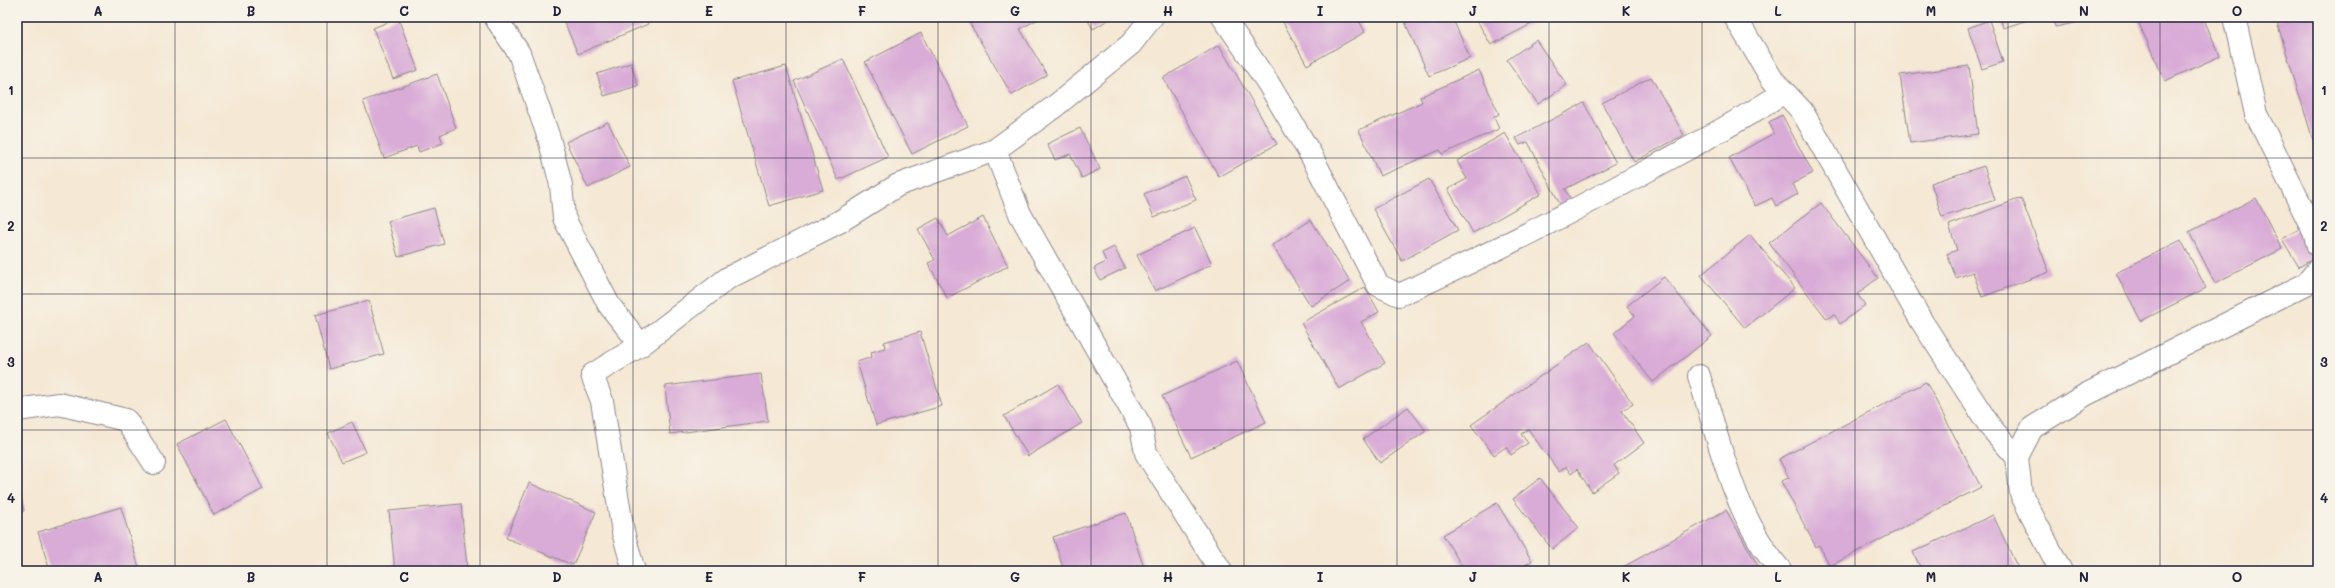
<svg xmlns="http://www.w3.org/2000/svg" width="2335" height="588" font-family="Mali,sans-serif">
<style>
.building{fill:#d9abd7}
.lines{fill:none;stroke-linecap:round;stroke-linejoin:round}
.minor-casing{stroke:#8c8588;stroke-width:24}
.minor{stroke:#fff;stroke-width:22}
.grid{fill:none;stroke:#22223b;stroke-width:1;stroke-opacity:0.55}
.neatline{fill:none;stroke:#22223b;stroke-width:1.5}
.grid-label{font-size:13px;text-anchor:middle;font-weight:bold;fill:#22223b}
</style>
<rect width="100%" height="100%" fill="#f7f3e8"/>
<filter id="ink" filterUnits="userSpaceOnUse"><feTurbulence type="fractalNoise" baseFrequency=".025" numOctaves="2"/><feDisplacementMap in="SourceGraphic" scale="8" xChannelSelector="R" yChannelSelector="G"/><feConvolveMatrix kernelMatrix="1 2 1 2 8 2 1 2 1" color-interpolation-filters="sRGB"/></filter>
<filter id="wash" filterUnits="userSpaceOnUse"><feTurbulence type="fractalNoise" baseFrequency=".012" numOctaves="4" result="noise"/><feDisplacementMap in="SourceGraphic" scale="16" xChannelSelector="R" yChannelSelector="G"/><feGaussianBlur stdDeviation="0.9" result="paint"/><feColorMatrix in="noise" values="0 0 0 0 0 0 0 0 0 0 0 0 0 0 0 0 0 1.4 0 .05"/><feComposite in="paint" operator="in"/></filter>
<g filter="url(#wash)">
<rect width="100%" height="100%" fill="#f5e8d4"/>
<g id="blocks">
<g class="building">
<path d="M562,17h83l3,7 -70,30z"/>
<path d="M966,17h76l-22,12 27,46 -35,20z"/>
<path d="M1086,17h27l-20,12z"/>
<path d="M1280,17h77l8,15 -58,33z"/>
<path d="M1417,17h35l18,41 -41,18 -24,-54z"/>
<path d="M1475,17h70l-54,28z"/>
<path d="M2000,17h37l-34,11z"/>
<path d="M2053,17h46v1l-44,9z"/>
<path d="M2136,17h67l17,39 -55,25z"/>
<path d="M2283,17h35v121l-5,2 -37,-121z"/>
<path d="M398,18l20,52 -25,9 -20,-51z"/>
<path d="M1989,20l14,42 -21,7 -14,-41z"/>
<path d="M921,33l47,93 -56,28 -47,-92z"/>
<path d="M1536,40l31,45 -29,19 -31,-44z"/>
<path d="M1219,45l58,99 -58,33 -56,-99z"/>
<path d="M843,59l45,98 -50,23 -44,-99z"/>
<path d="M631,63l7,23 -34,10 -7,-22z"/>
<path d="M786,66l37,124 -54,16 -37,-125z"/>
<path d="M1969,66l9,68 -68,9 -10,-68z"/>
<path d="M1479,70l20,44 -5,3 5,12 -57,25 -2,-4 -60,26 -21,-46 63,-28 -2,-5z"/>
<path d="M437,74l19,54 -16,7 3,8 -24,9 -2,-6 -33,12 -21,-57z"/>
<path d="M1651,77l33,58 -50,27 -32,-59z"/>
<path d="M1584,103l32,60 -51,26 8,14 -11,5 -34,-66 -8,3 -4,-7z"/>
<path d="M1782,115l31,58 -21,11 6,10 -22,12 -4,-8 -17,8 -26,-48 45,-25 -5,-11z"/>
<path d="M608,122l22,45 -42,21 -22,-46z"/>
<path d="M1080,128l20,41 -18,9 -12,-24 -15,6 -8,-16z"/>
<path d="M1505,133l36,61 -68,39 -25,-44 19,-10 -10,-18z"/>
<path d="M1984,166l11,34 -53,17 -11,-34z"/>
<path d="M1185,176l11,24 -42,17 -10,-23z"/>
<path d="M1429,179l29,51 -56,31 -29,-52z"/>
<path d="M2021,198l28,74 -67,25 -9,-25 -17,6 -9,-24 10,-4 -8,-25z"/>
<path d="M2256,198l26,51 -67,34 -26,-51z"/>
<path d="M1821,203l57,75 -21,16 8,11 -25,19 -6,-10 -7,5 -58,-76z"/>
<path d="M434,208l10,36 -46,13 -10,-36z"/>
<path d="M983,217l25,49 -61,32 -19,-35 7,-3 -17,-31 20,-11 10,18z"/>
<path d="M1311,220l39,61 -39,25 -39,-61z"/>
<path d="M1195,228l17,36 -57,27 -18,-36z"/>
<path d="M2302,228l16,28 -19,11 -17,-28z"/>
<path d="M1750,235l45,53 -50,40 -44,-53z"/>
<path d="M2181,240l25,48 -65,33 -25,-48z"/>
<path d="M1114,247l11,21 -25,12 -6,-12 12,-6 -4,-9z"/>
<path d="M1664,277l48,59 -59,46 -39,-49 21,-17 -8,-10z"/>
<path d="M1365,287l14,25 -18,10 24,41 -46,26 -38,-66z"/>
<path d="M369,301l15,53 -55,15 -14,-54z"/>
<path d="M920,332l22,74 -66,19 -19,-63 15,-5 -1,-5 14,-4 -1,-6z"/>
<path d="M1589,342l44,62 -11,7 22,32 -30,22 5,8 -27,19 -15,-23 -6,5 -5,-7 -7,5 -31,-43 -7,5 7,9 -17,12 -5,-8 -12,8 -23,-30z"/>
<path d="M1237,361l29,61 -75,35 -29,-61z"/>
<path d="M761,374l7,47 -98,13 -5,-48z"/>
<path d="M1926,382l55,105 -151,79 -11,-21 -3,2 -35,-66 8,-3 -10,-19z"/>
<path d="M1058,384l24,39 -54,33 -24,-40z"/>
<path d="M1408,407l18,24 -46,32 -17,-24z"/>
<path d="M226,419l37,70 -49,26 -37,-71z"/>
<path d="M352,422l14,30 -24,10 -14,-29z"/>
<path d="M17,476l7,35 -7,2z"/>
<path d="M1540,478l39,50 -27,21 -39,-50z"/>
<path d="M529,483l67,29 -23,53 -67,-27z"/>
<path d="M1497,503l35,58 -7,4 4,6h-64l-22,-36z"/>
<path d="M461,504l6,64 -72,3 -6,-60z"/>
<path d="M121,507l19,64h-90l-12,-39z"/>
<path d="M1726,510l35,61h-145z"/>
<path d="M1126,513l19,58h-81l-11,-34z"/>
<path d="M1993,515l26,56h-97l-9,-19z"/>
</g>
</g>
</g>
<g filter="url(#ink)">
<use href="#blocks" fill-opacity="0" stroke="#8c8588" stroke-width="1"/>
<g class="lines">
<defs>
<g id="minor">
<path d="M495,17l24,36 30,85 12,47 3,33 45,87 32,40"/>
<path d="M1152,17l-21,27 -77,63 -59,43 25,64 121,213 5,26 75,118"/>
<path d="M1223,17l45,66 43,72 67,130 21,10c84,-37 165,-79 246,-123 47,-26 94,-50 139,-80"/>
<path d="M1735,17l37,62 30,32 120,211 69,106 26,29"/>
<path d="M2234,17l22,97 58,118 4,14"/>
<path d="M1699,376c21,68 35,140 82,195"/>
<path d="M17,410l42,-6 67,16 28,43"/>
<path d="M634,571l-11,-39 -21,-131 -10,-26 49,-30 87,-67 111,-56 59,-37 97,-35"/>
<path d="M2061,571l-40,-77 -4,-37 15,-29 53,-33 221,-111 12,-15"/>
</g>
</defs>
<use href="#minor" class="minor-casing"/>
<use href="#minor" class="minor"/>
</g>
</g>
<path class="grid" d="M175,17v554M327,17v554M480,17v554M633,17v554M786,17v554M938,17v554M1091,17v554M1244,17v554M1397,17v554M1549,17v554M1702,17v554M1855,17v554M2008,17v554M2160,17v554M17,158h2301M17,294h2301M17,430h2301"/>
<rect width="2335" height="588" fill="none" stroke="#f7f3e8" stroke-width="44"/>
<rect x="22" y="22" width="2291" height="544" class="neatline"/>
<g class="grid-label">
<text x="98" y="16">A</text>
<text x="251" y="16">B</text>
<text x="404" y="16">C</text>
<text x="557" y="16">D</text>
<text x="709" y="16">E</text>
<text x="862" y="16">F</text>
<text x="1015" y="16">G</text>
<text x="1168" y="16">H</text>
<text x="1320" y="16">I</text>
<text x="1473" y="16">J</text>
<text x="1626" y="16">K</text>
<text x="1778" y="16">L</text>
<text x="1931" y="16">M</text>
<text x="2084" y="16">N</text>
<text x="2237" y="16">O</text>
<text x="11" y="95">1</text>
<text x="2324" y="95">1</text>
<text x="11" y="231">2</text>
<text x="2324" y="231">2</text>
<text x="11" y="367">3</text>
<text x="2324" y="367">3</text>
<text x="11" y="503">4</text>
<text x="2324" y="503">4</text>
<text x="98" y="582">A</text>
<text x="251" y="582">B</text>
<text x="404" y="582">C</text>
<text x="557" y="582">D</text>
<text x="709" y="582">E</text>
<text x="862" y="582">F</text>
<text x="1015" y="582">G</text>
<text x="1168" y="582">H</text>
<text x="1320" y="582">I</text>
<text x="1473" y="582">J</text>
<text x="1626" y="582">K</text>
<text x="1778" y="582">L</text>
<text x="1931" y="582">M</text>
<text x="2084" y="582">N</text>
<text x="2237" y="582">O</text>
</g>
</svg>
